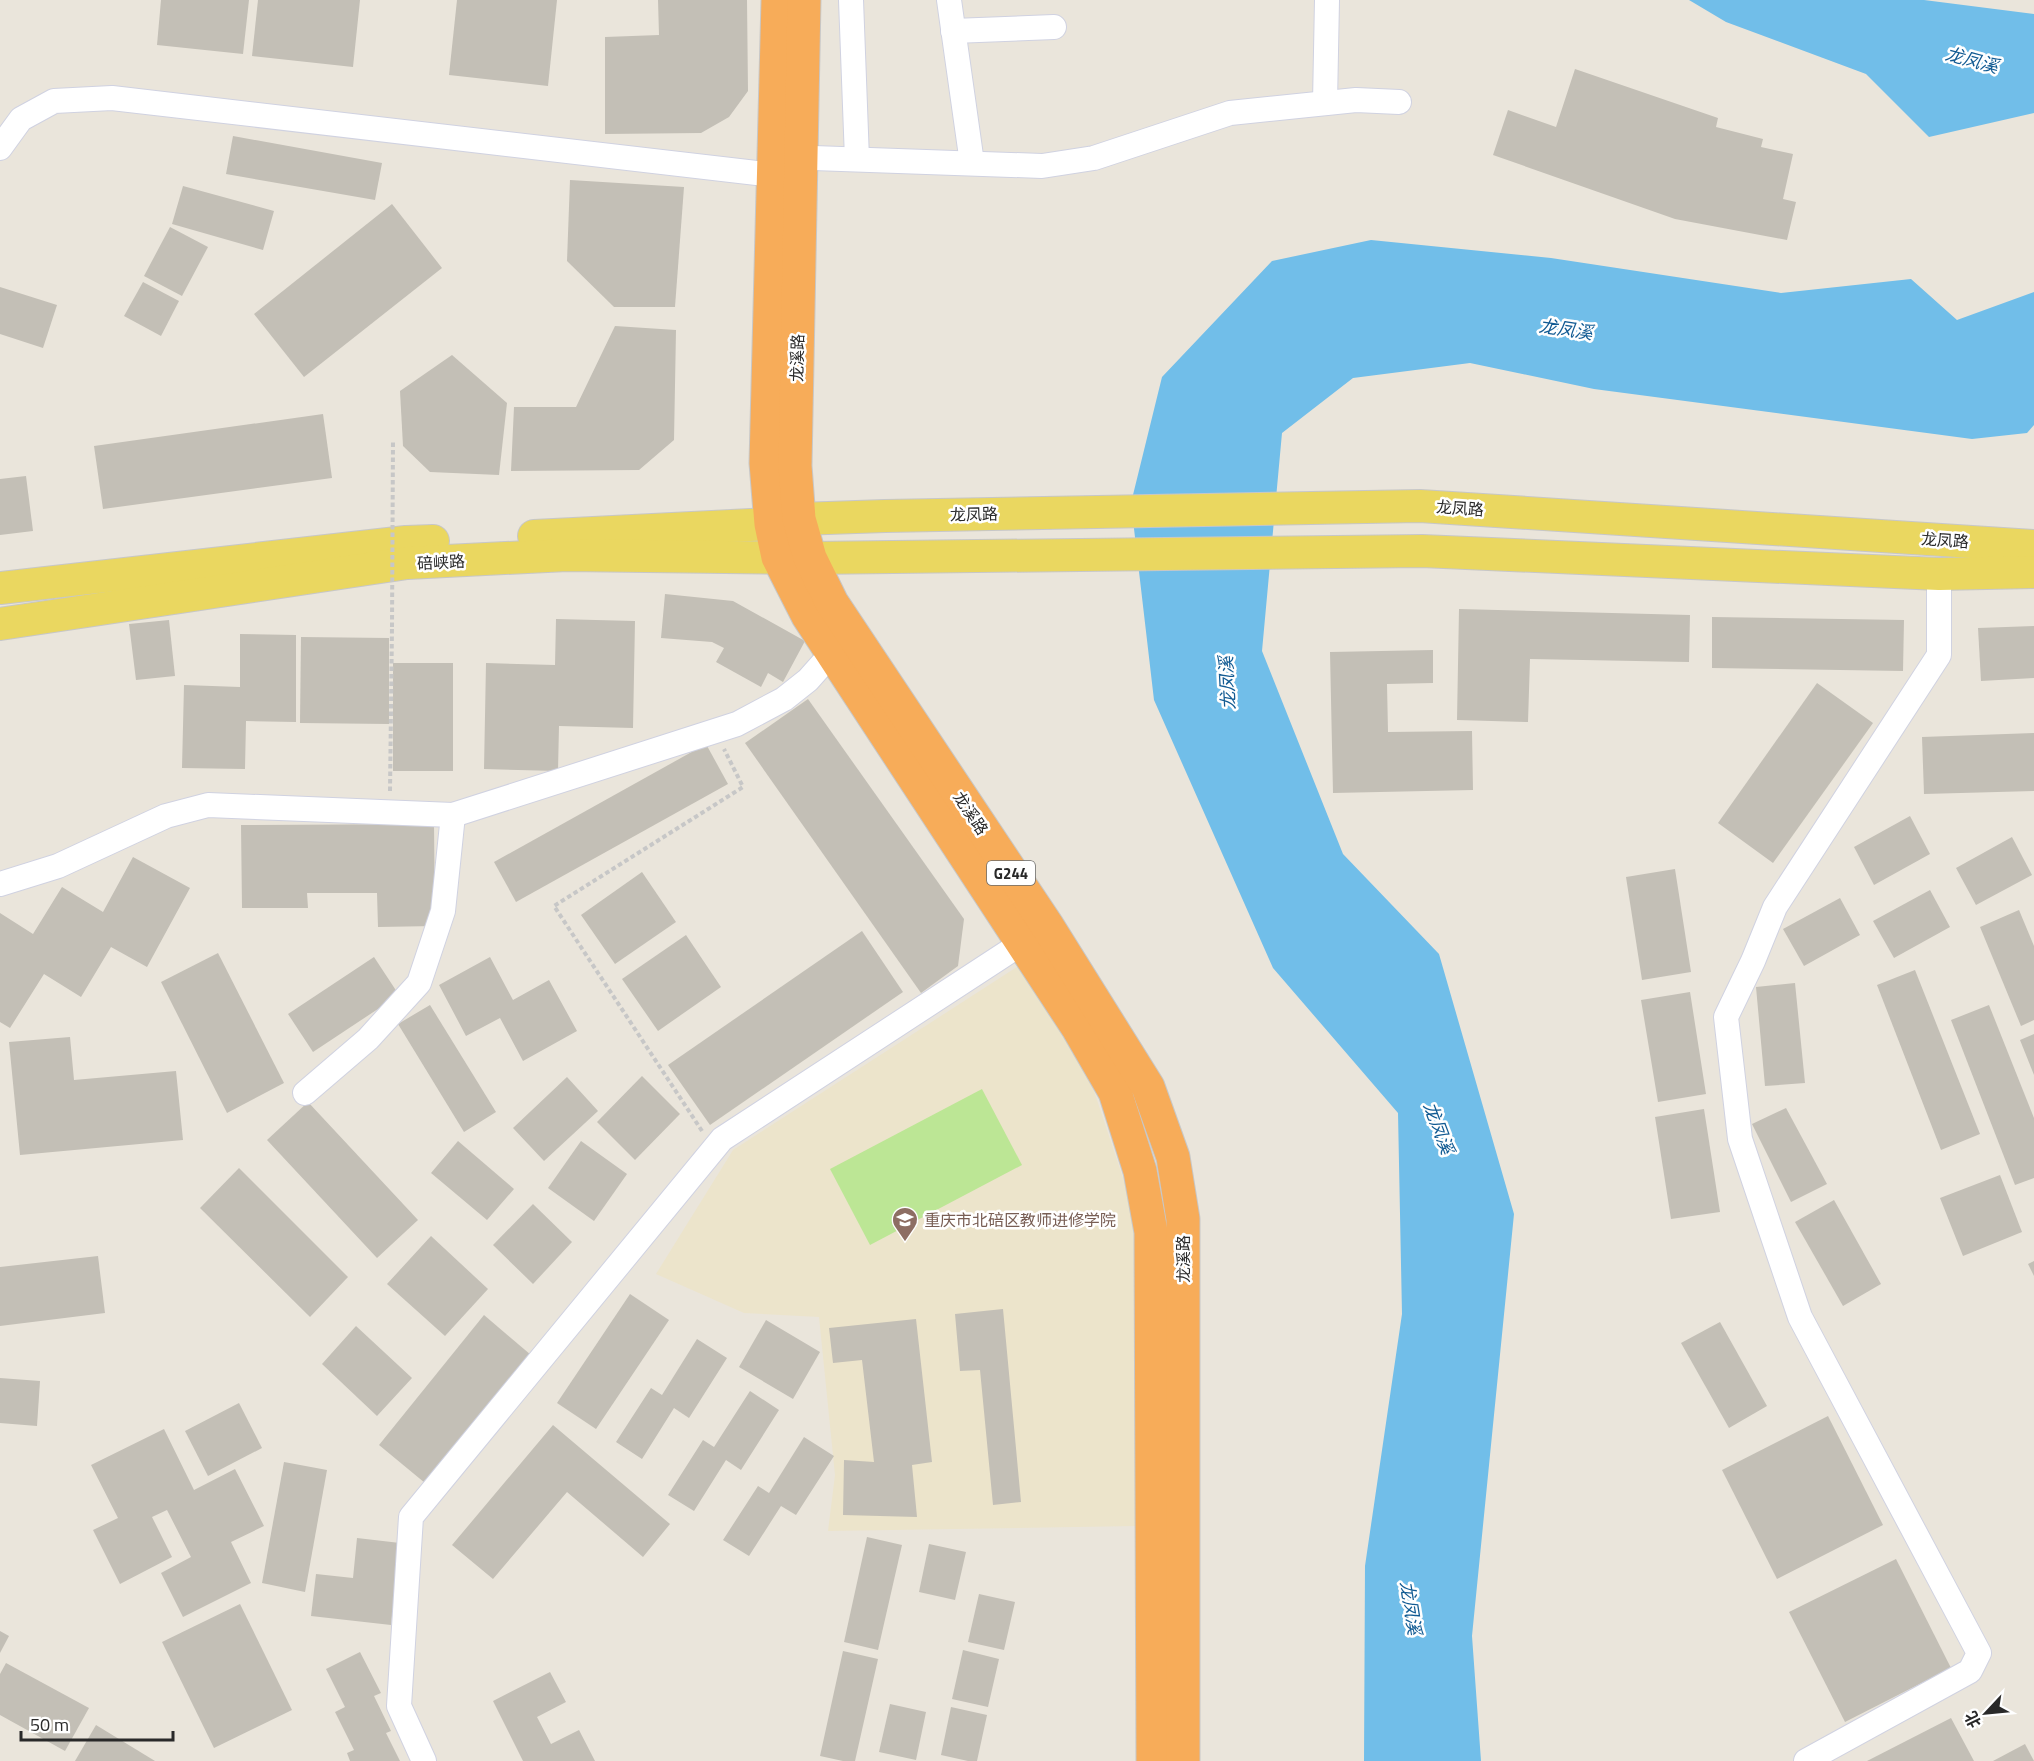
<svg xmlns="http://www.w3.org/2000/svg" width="2034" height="1761" font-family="'Titillium Web','Noto Sans SC',sans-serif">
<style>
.education{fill:#ece4cb}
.pitch{fill:#bce695}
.water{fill:#71bee9}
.building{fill:#c3bfb6}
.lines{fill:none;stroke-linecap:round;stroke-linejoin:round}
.minor-casing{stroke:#d0d2e1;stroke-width:26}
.major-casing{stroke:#c7c7c7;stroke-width:34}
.highway-casing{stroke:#c7c7c7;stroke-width:35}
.path{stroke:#c7c7c7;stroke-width:4;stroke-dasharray:4.5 3;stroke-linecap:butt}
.minor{stroke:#fff;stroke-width:24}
.major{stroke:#ead760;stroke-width:32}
.highway{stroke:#f7ac59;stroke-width:33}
.path-bridge{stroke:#c7c7c7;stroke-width:4;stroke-dasharray:4.5 3;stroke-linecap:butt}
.labels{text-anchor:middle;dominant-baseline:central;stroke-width:5;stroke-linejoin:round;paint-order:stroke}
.shield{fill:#fff;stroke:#696969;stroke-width:1.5}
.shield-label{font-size:15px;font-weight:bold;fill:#292929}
.street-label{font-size:16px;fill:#292929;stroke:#fff}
.education-label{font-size:16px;fill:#785e54;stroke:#fff;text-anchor:start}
.water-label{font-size:18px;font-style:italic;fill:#125b93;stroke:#fff}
</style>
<rect width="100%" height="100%" fill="#eae5db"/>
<path class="education" d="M1020,965l69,111 45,135 3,315 -309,5 7,-56 -16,-158 -75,-4 -88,-39 77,-124z"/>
<path class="pitch" d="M982,1089l40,76 -152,80 -40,-76z"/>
<g class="water">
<path d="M1689,0h235l110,14v99l-105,24 -63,-63 -140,-52z"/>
<path d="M1371,240l180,18 230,35 130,-14 46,41 77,-28v133l-7,8 -55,6 -378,-50 -124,-26 -117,15 -71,55 -20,218 81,203 96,100 75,260 -42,422 9,125h-117l1,-195 37,-252 -4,-201 -125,-145 -119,-268 -23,-197 31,-126 110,-116z"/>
</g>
<g class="building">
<path d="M161,0h88l-6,54 -86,-9z"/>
<path d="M258,0h102l-7,67 -101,-11z"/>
<path d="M457,0h100l-9,86 -99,-11z"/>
<path d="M658,0h89l1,91 -19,26 -28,16 -96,1v-97l54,-2z"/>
<path d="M1575,69l143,49 -2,9 47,12 -2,8 32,7 -10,45 13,3 -9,38 -112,-21 -182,-64 15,-45 48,17z"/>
<path d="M233,136l149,27 -7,37 -149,-26z"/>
<path d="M570,180l114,7 -9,120h-61l-47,-46z"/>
<path d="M183,186l91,25 -11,39 -91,-26z"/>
<path d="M392,204l50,64 -138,109 -50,-63z"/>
<path d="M170,227l38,20 -26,49 -38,-20z"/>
<path d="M143,282l36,19 -18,35 -37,-20z"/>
<path d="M0,287l57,18 -14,43 -43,-14z"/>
<path d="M615,326l61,4 -2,110 -35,30 -128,1 3,-64h62z"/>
<path d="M452,355l55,48 -8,72 -69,-3 -27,-26 -3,-55z"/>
<path d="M323,414l9,64 -229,31 -9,-63z"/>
<path d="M26,476l7,55 -33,4v-56z"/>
<path d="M665,594l68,7 72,40 -22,41 -15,-9 -7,14 -45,-25 8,-14 -12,-6 -51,-4z"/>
<path d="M1459,609l231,6 -1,47 -159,-3 -2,63 -71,-2z"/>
<path d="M1712,617l192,3 -1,51 -191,-3z"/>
<path d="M556,619l79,2 -2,107 -74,-2 -1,45 -74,-2 2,-106 69,2z"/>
<path d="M169,620l6,56 -39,4 -7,-56z"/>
<path d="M2034,626v52l-53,3 -3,-53z"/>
<path d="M240,634l56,1v87l-50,-1 -1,48 -63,-1 2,-83 56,2z"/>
<path d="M301,637l88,1v86l-89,-1z"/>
<path d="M1433,650v33l-46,1 1,48 84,-1 1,59 -140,3 -3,-141z"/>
<rect x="393" y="663" width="60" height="108"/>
<path d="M1817,683l56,40 -100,140 -55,-40z"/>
<path d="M808,699l156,220 -6,47 -37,27 -176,-250z"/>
<path d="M2034,733v58l-110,3 -2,-57z"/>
<path d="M706,744l22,40 -212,118 -22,-40z"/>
<path d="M1910,816l20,38 -56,31 -20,-38z"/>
<path d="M434,824l1,102 -57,1 -1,-34h-70l1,15h-66l-1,-83z"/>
<path d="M2012,837l20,38 -56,30 -20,-37z"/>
<path d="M133,857l57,31 -43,79 -36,-20 -30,50 -37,-23 -34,54 -10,-6v-109l33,21 29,-47 41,25z"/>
<path d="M1675,869l16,103 -49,8 -16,-103z"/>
<path d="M642,872l34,50 -61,42 -34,-49z"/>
<path d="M1930,890l20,37 -56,31 -21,-37z"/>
<path d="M1840,898l20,37 -56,31 -21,-37z"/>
<path d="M2019,910l15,36v74l-13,6 -41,-99z"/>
<path d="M862,931l41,61 -193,133 -42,-60z"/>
<path d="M686,935l35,52 -63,44 -36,-52z"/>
<path d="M218,953l66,130 -57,30 -66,-131z"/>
<path d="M374,957l25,38 -86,57 -25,-38z"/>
<path d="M490,957l23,43 36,-20 28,51 -54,30 -23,-43 -34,18 -27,-51z"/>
<path d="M1915,970l65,164 -39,16 -64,-165z"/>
<path d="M1795,983l10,100 -40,3 -9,-99z"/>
<path d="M1690,992l16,102 -48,8 -17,-102z"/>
<path d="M430,1005l66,107 -32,20 -66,-108z"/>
<path d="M1989,1005l45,113v60l-19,7 -64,-165z"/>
<path d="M2034,1034v41l-14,-35z"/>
<path d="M70,1037l4,43 102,-9 7,69 -163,15 -11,-113z"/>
<path d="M642,1076l38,38 -45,46 -38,-38z"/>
<path d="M567,1077l31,34 -54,50 -31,-33z"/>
<path d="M308,1102l110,118 -41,38 -110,-118z"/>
<path d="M1786,1108l41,76 -36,18 -39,-78z"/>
<path d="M1704,1109l16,103 -49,7 -16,-102z"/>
<path d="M458,1141l56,48 -27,31 -56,-47z"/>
<path d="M581,1141l46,33 -33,47 -46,-33z"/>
<path d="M239,1168l109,109 -38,40 -110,-109z"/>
<path d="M2000,1175l22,57 -59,24 -23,-58z"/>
<path d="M1834,1200l47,84 -38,22 -48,-84z"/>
<path d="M533,1204l39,38 -39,42 -40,-39z"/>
<path d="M431,1236l57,53 -43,47 -58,-52z"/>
<path d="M98,1256l7,57 -105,13v-59z"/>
<path d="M2034,1261v15l-6,-12z"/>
<path d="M630,1294l39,26 -73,109 -39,-26z"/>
<path d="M1003,1309l18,193 -28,3 -13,-135 -20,1 -5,-57z"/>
<path d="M484,1315l47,40 -106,128 -46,-38z"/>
<path d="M916,1319l16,143 -20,3 5,52 -74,-2 1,-55 30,2 -12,-102 -29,3 -4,-35z"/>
<path d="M766,1320l54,32 -27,47 -54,-32z"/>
<path d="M1720,1322l47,84 -38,22 -48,-85z"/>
<path d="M356,1326l56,52 -35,38 -55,-52z"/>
<path d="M697,1339l30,19 -38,60 -15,-10 -32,51 -26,-17 35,-54 11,7z"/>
<path d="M0,1378l40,3 -3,45 -37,-3z"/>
<path d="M750,1391l29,19 -38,60 -15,-10 -32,51 -26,-16 35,-55 11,7z"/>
<path d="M239,1403l23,45 -54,28 -23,-45z"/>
<path d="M1828,1416l55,109 -106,54 -55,-109z"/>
<path d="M553,1425l117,99 -27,33 -76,-65 -74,87 -41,-34z"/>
<path d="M164,1429l30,61 41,-21 29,57 -33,16 20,41 -68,34 -22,-44 30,-16 -24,-47 -15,7 20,40 -52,27 -27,-54 25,-12 -27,-53z"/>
<path d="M804,1437l30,19 -38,59 -15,-9 -32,50 -26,-16 35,-54 11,7z"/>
<path d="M284,1462l43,8 -22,122 -43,-9z"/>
<path d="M867,1537l35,8 -24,105 -34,-8z"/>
<path d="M357,1538l43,5 -9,82 -80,-9 5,-42 37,4z"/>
<path d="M929,1544l37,8 -11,48 -36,-8z"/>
<path d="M1896,1559l55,109 -106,54 -56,-110z"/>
<path d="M979,1594l36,8 -11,48 -36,-8z"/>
<path d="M240,1604l52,106 -78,38 -52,-106z"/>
<path d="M0,1631l9,5 -9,17z"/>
<path d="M963,1650l36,9 -11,48 -36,-8z"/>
<path d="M843,1651l35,8 -23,102h-12l-23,-5z"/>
<path d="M360,1652l21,41 -7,3 17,35 -5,2 14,28h-50l-3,-8 7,-3 -19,-38 10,-5 -19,-38z"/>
<path d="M6,1663l83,45 -24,43 -65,-36v-41z"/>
<path d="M550,1672l16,30 -29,15 14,27 28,-14 16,31h-72l-30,-60z"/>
<path d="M890,1704l36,8 -10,48 -37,-8z"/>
<path d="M951,1707l36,8 -10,46h-9l-27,-6z"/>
<path d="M1951,1718l23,43h-107z"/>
<path d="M96,1725l59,36h-80z"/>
<path d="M2025,1744l9,17h-41z"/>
</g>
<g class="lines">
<defs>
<g id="minor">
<path d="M851,0l6,159"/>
<path d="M949,0l23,163"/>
<path d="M953,31l101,-4"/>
<path d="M1325,103l2,-103"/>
<path d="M0,148l21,-29 33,-18 58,-3 661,77"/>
<path d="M785,157l257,9 52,-8 136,-45 126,-13 43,2"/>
<path d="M0,884l58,-18 108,-50 42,-11 245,10 284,-91 47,-25 24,-19 24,-27"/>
<path d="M305,1093l63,-54 51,-56 24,-72 10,-96"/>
<path d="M424,1761l-25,-55 12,-189 311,-378 300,-196"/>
<path d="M1806,1761l164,-90 9,-18 -179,-336 -60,-178 -14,-122 27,-56 22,-54 164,-252v-81"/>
</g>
<g id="major">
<path d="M534,536l237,-12 28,-5 86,-3 535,-10 614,40"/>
<path d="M0,588l406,-46 27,-1"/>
<path d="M0,624l407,-61 160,-8 243,3 612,-7 517,23 95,-2"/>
</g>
<g id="highway">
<path d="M778,0l-12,463 5,61 7,33 30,59 270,412 37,64 25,79 11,61 2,529"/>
<path d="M804,0l-9,466 4,53 11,39 22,45 216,324 100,160 25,70 10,62v542"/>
</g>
</defs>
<use href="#minor" class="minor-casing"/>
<use href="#major" class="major-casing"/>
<use href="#highway" class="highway-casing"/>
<g class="path">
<path d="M390,791l2,-164"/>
<path d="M702,1131l-148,-225 189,-119 -19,-38"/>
</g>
<use href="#minor" class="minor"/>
<use href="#major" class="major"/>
<use href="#highway" class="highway"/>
<path class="path-bridge" d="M392,627l1,-186"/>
</g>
<defs>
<symbol id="university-pin" viewBox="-11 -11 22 30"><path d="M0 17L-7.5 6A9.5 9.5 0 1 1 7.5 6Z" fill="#8d6e63" stroke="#fff"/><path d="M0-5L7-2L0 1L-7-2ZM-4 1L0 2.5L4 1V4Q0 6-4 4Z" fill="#fff"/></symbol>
</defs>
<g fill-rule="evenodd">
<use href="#university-pin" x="890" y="1205" width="30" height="40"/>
</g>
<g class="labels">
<rect class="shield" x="987" y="861" width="48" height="24" rx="4.5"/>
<g class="shield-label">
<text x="1011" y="873">G244</text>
</g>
<g class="street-label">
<text transform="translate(797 358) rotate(-89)">龙溪路</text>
<text transform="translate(1460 508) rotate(4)">龙凤路</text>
<text transform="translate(974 514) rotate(-1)">龙凤路</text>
<text transform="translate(1945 540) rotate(4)">龙凤路</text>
<text transform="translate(441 562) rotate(-3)">碚峡路</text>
<text transform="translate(971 813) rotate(56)">龙溪路</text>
<text transform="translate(1183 1259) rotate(-90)">龙溪路</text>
</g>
<g class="education-label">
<text x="924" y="1220">重庆市北碚区教师进修学院</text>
</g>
<g class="water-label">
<text transform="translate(1972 60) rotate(15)">龙凤溪</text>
<text transform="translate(1566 329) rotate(8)">龙凤溪</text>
<text transform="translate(1227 683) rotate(-93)">龙凤溪</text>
<text transform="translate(1439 1128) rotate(69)">龙凤溪</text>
<text transform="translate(1411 1608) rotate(81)">龙凤溪</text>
</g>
</g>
<g transform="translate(1986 1713) rotate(244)" stroke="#ffffff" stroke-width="4.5" paint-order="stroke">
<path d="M0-4.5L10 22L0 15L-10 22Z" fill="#292929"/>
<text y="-9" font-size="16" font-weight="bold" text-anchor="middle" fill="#292929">北</text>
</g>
<path d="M21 1731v9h152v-9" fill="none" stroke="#292929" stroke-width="3"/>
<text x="30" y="1731" font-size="18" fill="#292929" stroke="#ffffff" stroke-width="4.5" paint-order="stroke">50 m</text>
</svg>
